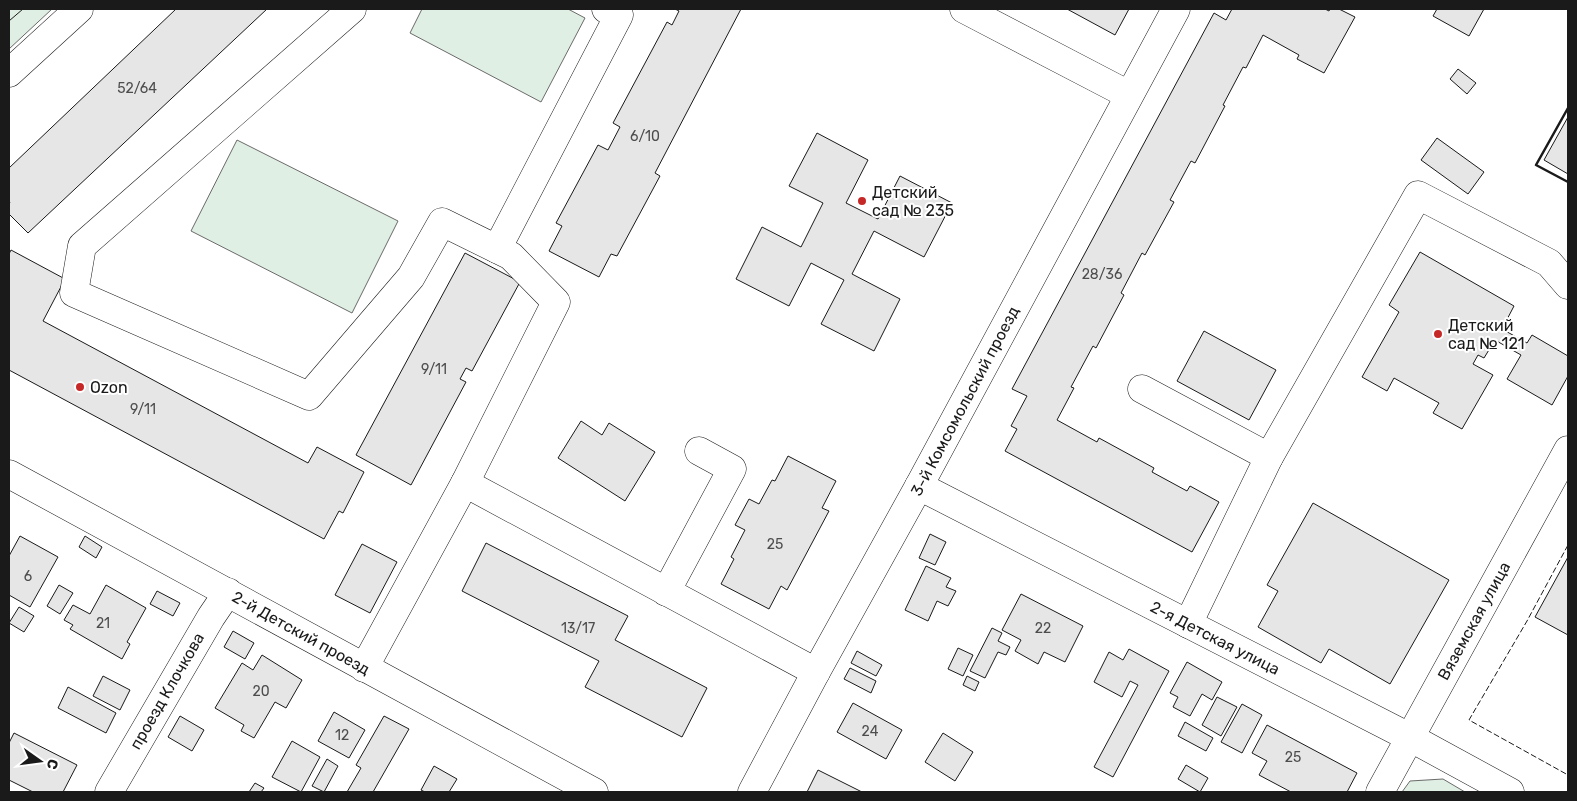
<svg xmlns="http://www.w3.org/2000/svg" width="1577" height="801" font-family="Rubik,sans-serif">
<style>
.green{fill:#e0efe3;stroke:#6a6a6a}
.building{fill:#e6e6e6;stroke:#1a1a1a}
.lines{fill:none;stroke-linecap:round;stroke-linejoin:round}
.minor-casing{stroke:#1a1a1a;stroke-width:29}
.minor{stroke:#fff;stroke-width:28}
.tram{stroke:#1a1a1a;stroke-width:1}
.fence{stroke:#1a1a1a;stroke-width:1;stroke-dasharray:6 2.5;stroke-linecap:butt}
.wall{stroke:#1a1a1a;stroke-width:2.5}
.poi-dot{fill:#c62828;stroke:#fff;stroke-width:2}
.labels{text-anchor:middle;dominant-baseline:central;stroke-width:4;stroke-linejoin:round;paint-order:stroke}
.number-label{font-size:14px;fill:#4d4d4d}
.poi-label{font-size:16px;fill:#1a1a1a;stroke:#fff;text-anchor:start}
.street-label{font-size:16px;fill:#1a1a1a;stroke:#fff}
</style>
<rect width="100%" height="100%" fill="#fff"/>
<g class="green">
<path d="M9,9h43l-43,40z"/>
<path d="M422,9h146l17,9 -44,84 -131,-69z"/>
<path d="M237,140l161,81 -46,92 -161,-82z"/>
<path d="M1443,779l22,13h-63l8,-11z"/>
</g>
<g class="building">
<path d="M176,9h91l-239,224 -19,-19v-10l1,-1 -1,-2v-33z"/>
<path d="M675,9h66l-86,164 5,3 -43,80 -6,-2 -12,23 -50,-26 13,-25 -6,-3 42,-78 10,5 12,-23 -7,-4 54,-101 5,3 7,-14z"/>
<path d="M1067,9h62l-14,26z"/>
<path d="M1232,9h93l4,2 1,-2h9l16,8 -31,56 -27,-14 2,-4 -36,-20 -17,33 -3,-1 -20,38 2,1 -30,57 -4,-2 -21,39 4,2 -29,53 -3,-2 -21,40 3,2 -28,53 -3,-2 -22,41 3,1 -17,32 40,22 2,-4 55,30 -2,4 35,19 3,-5 29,16 -27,50 -187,-101 12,-22 -6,-3 16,-30 -15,-7 202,-376 12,7z"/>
<path d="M1437,9h47l-15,27 -36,-20z"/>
<path d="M1458,69l18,14 -9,11 -17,-15z"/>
<path d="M1568,117v57l-24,-14z"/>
<path d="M817,133l51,27 -22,43 32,16 22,-43 52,27 -28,54 -50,-26 -22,43 48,25 -26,52 -53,-27 23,-44 -33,-17 -22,43 -53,-27 26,-52 39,20 22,-44 -34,-17z"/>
<path d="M1437,138l47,34 -16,22 -47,-34z"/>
<path d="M11,250l54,29 -22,42 265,142 9,-16 47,25 -21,41 -4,-2 -15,28 -315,-169v-116z"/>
<path d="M1420,252l94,54 -12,23 25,14 5,-8 36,21v20l-16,29 -45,-26 14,-24 -26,-15 -11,18 -6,-3 -5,9 20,11 -31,54 -29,-16 6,-10 -45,-25 -7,13 -25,-14 37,-65 -10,-7z"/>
<path d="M465,253l55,29 -48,89 -6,-3 -6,11 6,3 -55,103 -55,-30z"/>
<path d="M1204,331l72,39 -27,50 -72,-39z"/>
<path d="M581,421l21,14 7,-12 46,29 -30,49 -67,-43z"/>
<path d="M788,456l48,25 -14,27 7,3 -42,79 -6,-4 -12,23 -48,-25 13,-25 -3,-2 14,-27 -10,-5 14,-26 10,5 13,-24 3,1z"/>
<path d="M1313,503l136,77 -59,104 -61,-35 -8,14 -63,-36 20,-36 -11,-6z"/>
<path d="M930,534l16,8 -11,23 -16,-7z"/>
<path d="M20,536l38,21 -28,50 -21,-12v-39z"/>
<path d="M85,536l17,11 -6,11 -17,-11z"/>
<path d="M486,543l142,73 -13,24 92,48 -25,49 -97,-50 14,-26 -137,-70z"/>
<path d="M362,544l35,18 -27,51 -35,-18z"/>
<path d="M1568,557v78l-33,-18z"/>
<path d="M926,566l25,12 -5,9 10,4 -8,15 -11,-5 -9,20 -23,-11z"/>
<path d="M59,585l14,8 -13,21 -13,-8z"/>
<path d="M106,585l40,23 -19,34 3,2 -8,15 -52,-30 3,-4 -9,-5 9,-15 17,9z"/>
<path d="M157,591l23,12 -7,13 -23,-12z"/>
<path d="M1021,594l62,32 -18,36 -21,-10 -6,12 -23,-13 6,-11 -19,-10z"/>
<path d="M19,607l15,9 -10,16 -15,-9z"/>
<path d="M992,628l10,5 -4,8 12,6 -4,8 -8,-3 -13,26 -15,-7z"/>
<path d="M233,631l21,12 -9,16 -21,-12z"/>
<path d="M958,648l15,7 -10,21 -15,-7z"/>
<path d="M1129,649l40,22 -56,106 -19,-10 44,-82 -8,-4 -8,16 -28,-15 15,-30 14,8z"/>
<path d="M857,651l25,14 -6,11 -25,-13z"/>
<path d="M262,655l40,25 -16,28 -11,-6 -21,36 -13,-7 3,-6 -29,-17 27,-45 11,7z"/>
<path d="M1187,662l35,20 -10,18 -10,-6 -12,22 -17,-9 5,-10 -8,-4z"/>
<path d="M850,668l26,13 -5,12 -27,-14z"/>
<path d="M103,676l27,14 -10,20 -27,-14z"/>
<path d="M967,676l12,6 -4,9 -12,-6z"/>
<path d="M68,687l48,26 -10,20 -48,-25z"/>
<path d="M1217,697l20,10 -16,29 -19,-11z"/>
<path d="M853,703l49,27 -16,29 -49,-27z"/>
<path d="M1242,704l20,11 -20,38 -21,-11z"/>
<path d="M334,712l31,18 -16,28 -31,-17z"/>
<path d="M180,716l24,14 -12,21 -24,-14z"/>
<path d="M384,716l25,13 -36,63h-26l14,-24 -5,-3z"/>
<path d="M1185,722l28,16 -7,13 -28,-15z"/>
<path d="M1267,725l90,48 -10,19h-56l-32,-17 8,-14 -15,-8z"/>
<path d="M14,733l63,32 -14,27h-30l-24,-12v-37z"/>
<path d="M943,733l30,19 -18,29 -30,-19z"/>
<path d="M292,741l28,16 -19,35 -29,-15z"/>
<path d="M327,759l11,7 -14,26 -12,-6z"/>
<path d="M1186,765l22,13 -8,14 -22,-13z"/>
<path d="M434,766l23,13 -8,13h-24l-4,-2z"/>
<path d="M818,770l44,22h-55z"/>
<path d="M255,783l9,5 -3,4h-12z"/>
</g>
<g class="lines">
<defs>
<g id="minor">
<path d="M352,9l-270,237 -8,47 235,103 102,-119 31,-55 69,34 45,46 -91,181"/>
<path d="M964,9l165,86"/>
<path d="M9,73l70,-64"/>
<path d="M497,249l122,-234 -13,-6"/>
<path d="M1142,389l127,68 -81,167"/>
<path d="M1269,457l149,-262 131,68 19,22"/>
<path d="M9,474c195,105 389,213 585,318"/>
<path d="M919,486l492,252 99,54"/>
<path d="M666,592l66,-123 -33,-18"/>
<path d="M364,668l101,-185 351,189"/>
<path d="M109,792l102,-175 17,-25"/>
<path d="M752,792l64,-120 103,-186 257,-477"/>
<path d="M1380,792l188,-342"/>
</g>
</defs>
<use href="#minor" class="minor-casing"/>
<use href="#minor" class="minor"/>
<path class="tram" d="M9,21l14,-12"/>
<path class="fence" d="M1568,545l-41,76 -58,99 99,55"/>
<path class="wall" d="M1568,108l-32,57 32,17"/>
</g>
<g class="poi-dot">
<circle cx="862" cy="201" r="5"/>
<circle cx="1438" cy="334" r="5"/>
<circle cx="80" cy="387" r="5"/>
</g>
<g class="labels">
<g class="number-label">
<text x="137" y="88">52/64</text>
<text x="645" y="136">6/10</text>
<text x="1102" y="274">28/36</text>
<text x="434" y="369">9/11</text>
<text x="143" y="409">9/11</text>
<text x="775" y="544">25</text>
<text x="28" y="576">6</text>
<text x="103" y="623">21</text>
<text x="578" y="628">13/17</text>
<text x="1043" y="628">22</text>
<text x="261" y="691">20</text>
<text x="870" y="731">24</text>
<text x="342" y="735">12</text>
<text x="1293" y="757">25</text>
</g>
<g class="poi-label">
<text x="872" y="192">Детский<tspan x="872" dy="18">сад № 235</tspan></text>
<text x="1448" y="325">Детский<tspan x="1448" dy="18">сад № 121</tspan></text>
<text x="90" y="387">Ozon</text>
</g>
<g class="street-label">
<text transform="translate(965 401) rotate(-62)">3-й Комсомольский проезд</text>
<text transform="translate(1474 621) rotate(-61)">Вяземская улица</text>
<text transform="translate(301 633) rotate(29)">2-й Детский проезд</text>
<text transform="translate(1215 638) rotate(27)">2-я Детская улица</text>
<text transform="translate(167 691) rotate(-60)">проезд Клочкова</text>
</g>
</g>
<rect width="1577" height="801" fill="none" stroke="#1a1a1a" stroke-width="20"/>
<g transform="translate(40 761) rotate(104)" stroke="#ffffff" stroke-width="4" paint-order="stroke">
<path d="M0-4L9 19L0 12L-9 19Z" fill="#1a1a1a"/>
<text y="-8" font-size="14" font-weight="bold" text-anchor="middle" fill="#1a1a1a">С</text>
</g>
</svg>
